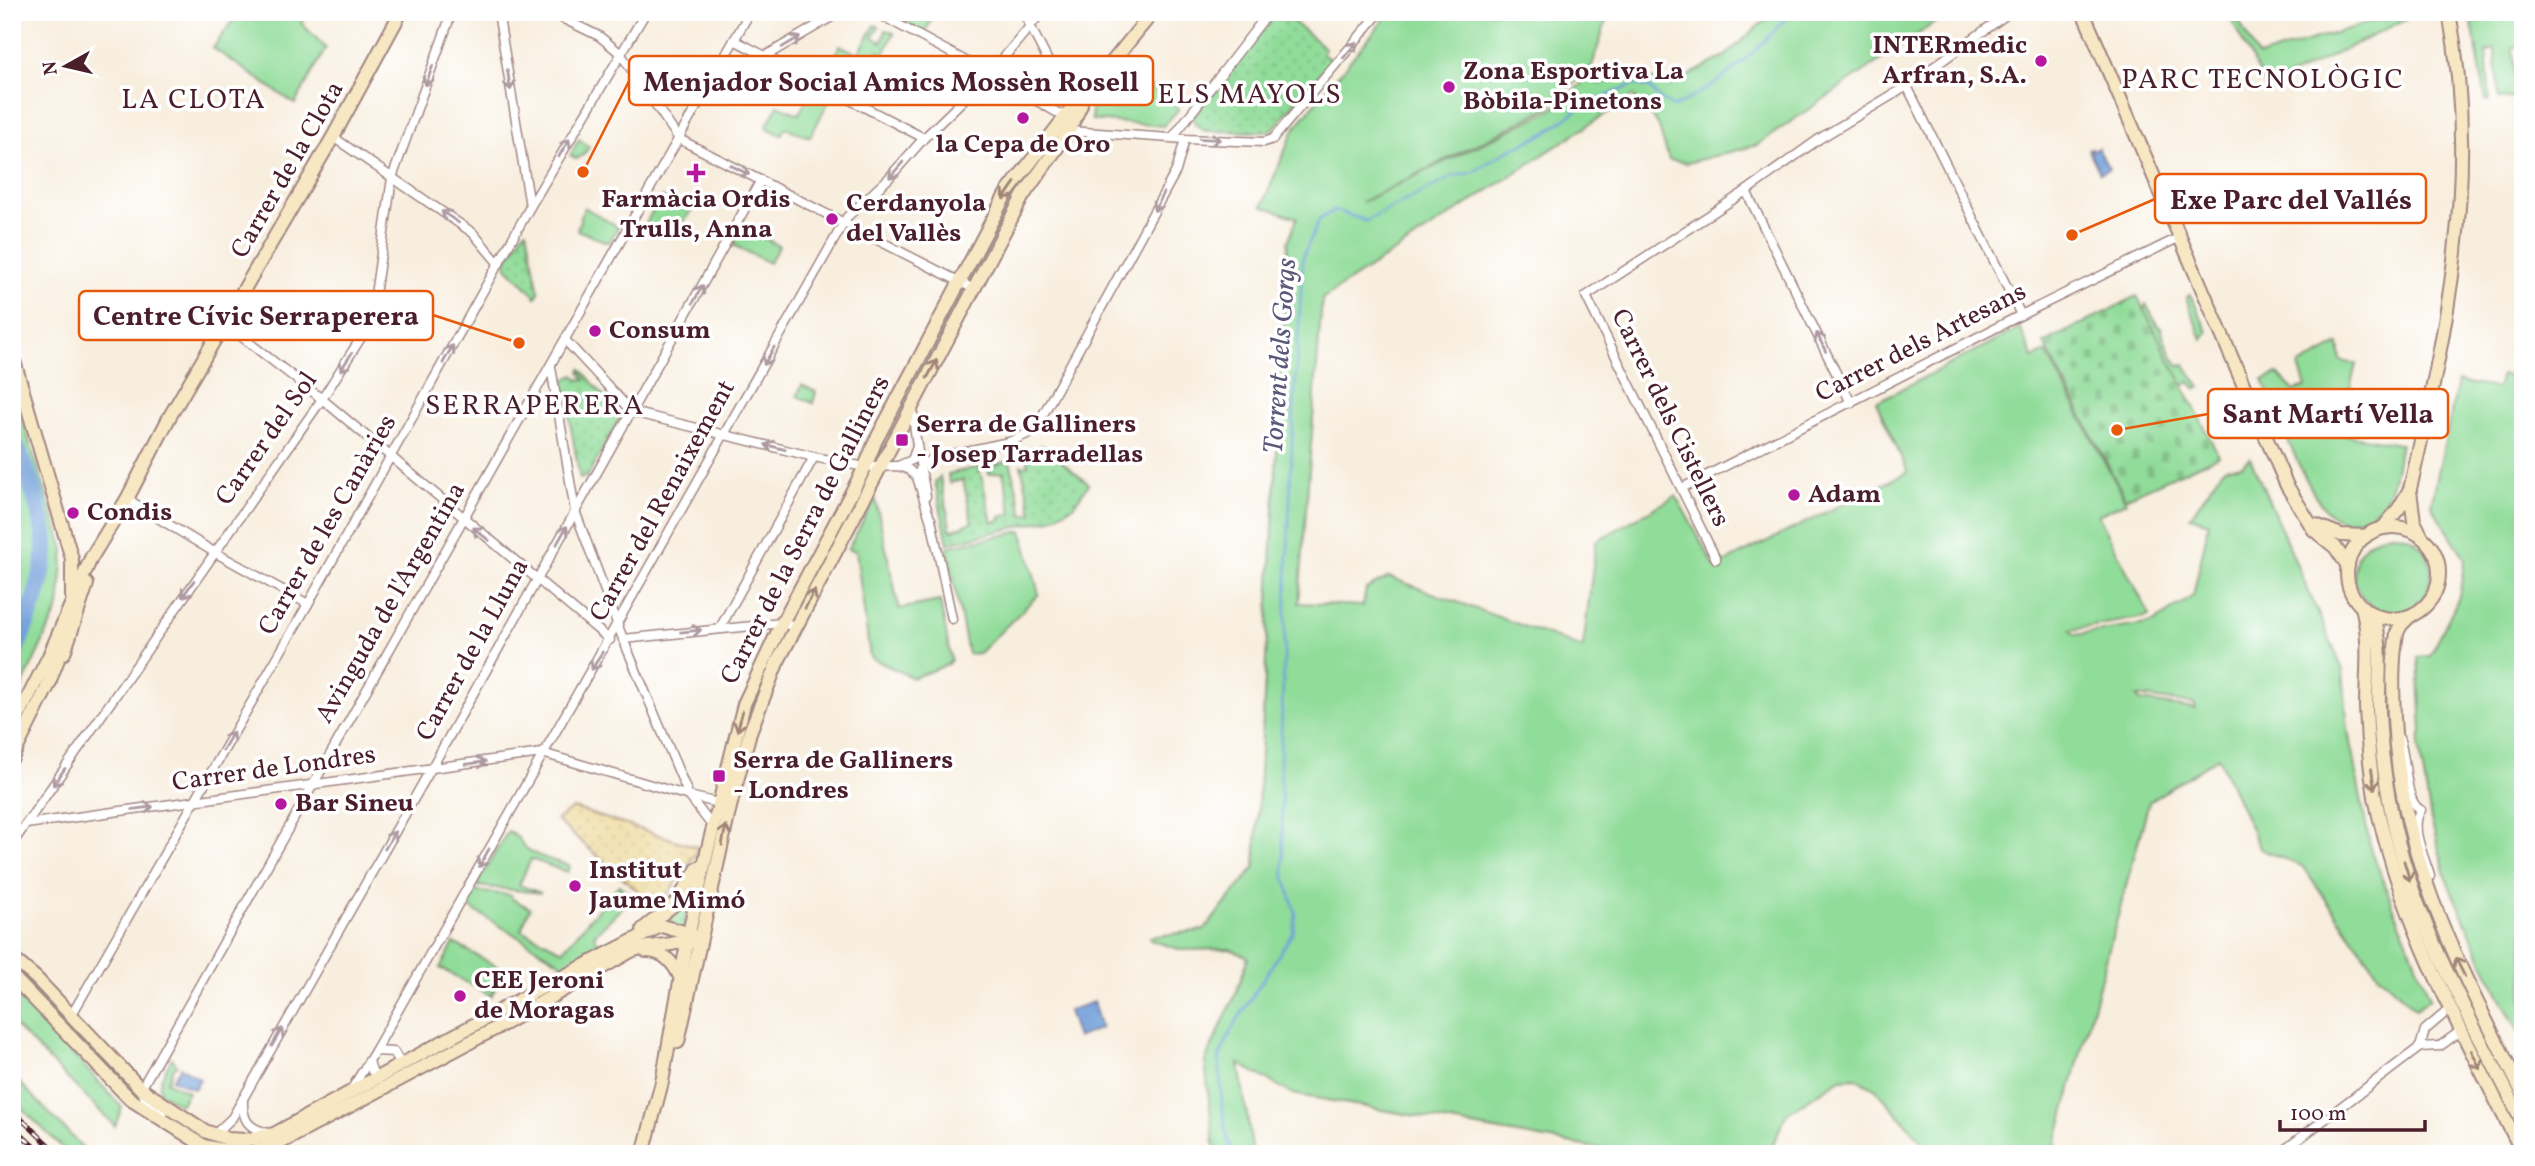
<svg xmlns="http://www.w3.org/2000/svg" width="2535" height="1166" font-family="Vollkorn,serif">
<style>
.green{fill:#90dc99;stroke:#6d7e62;stroke-width:2;fill-rule:evenodd}
.sand{fill:url(#sand-dots);stroke:#9c7c64;stroke-width:2}
.cemetery{fill:url(#cemetery-stones);stroke:#6d7e62;stroke-width:2}
.park{fill:url(#park-dots);stroke:#6d7e62;stroke-width:2}
.water{fill:#709ed9;stroke:#5d5e82;stroke-width:2}
.lines{fill:none;stroke-linecap:round;stroke-linejoin:round}
.stream{stroke:#709ed9;stroke-width:2.5}
.river{stroke:#709ed9;stroke-width:18}
.street-casing{stroke:#a18684;stroke-width:11}
.secondary-casing{stroke:#a18684;stroke-width:16}
.street{stroke:#fff;stroke-width:8}
.secondary{stroke:#f7e8c3;stroke-width:12}
.rail-casing{stroke:#4a1f2b;stroke-width:5}
.rail{stroke:#fff;stroke-width:2.5;stroke-dasharray:8;stroke-linecap:butt}
.oneway{stroke:#ae9aa0}
.oneway2{stroke:#a08477}
.poi-dot{fill:#b5179e;stroke:#fff;stroke-width:2.5}
.labels{text-anchor:middle;dominant-baseline:central;stroke-width:7;stroke-linejoin:round;paint-order:stroke}
.poi-label{font-size:26px;font-weight:bold;fill:#4a1f2b;stroke:#fff;text-anchor:start}
.street-label{font-size:26px;fill:#4a1f2b;stroke:#fff}
.neighbourhood-label{font-size:28px;letter-spacing:2px;fill:#4a1f2b;stroke:#fff}
.water-label{font-size:28px;font-style:italic;fill:#5b5879;stroke:#fff}
.leader{fill:none;stroke:#e8590c;stroke-width:2.5}
.callout-dot{fill:#e8590c;stroke:#fff;stroke-width:2.5}
.callout{fill:#fff;stroke:#e8590c;stroke-width:2.5}
.callout-label{font-size:28px;text-anchor:middle;font-weight:bold;fill:#4a1f2b}
</style>
<defs>
<pattern id="sand-dots" width="8" height="8" patternUnits="userSpaceOnUse" patternTransform="scale(1.75)"><rect width="8" height="8" fill="#eeda9e"/><path d="M2 2h.1M6 6h.1" fill="none" stroke="#cebb88" stroke-width="1.8" stroke-linecap="round"/></pattern>
<pattern id="cemetery-stones" width="16" height="16" patternUnits="userSpaceOnUse" patternTransform="scale(1.75)"><rect width="16" height="16" fill="#90dc99"/><path d="M2 7V4a2 2 0 0 1 4 0v3zM10 15v-3a2 2 0 0 1 4 0v3z" fill="#7ebc84"/></pattern>
<pattern id="park-dots" width="8" height="8" patternUnits="userSpaceOnUse" patternTransform="scale(1.75)"><rect width="8" height="8" fill="#90dc99"/><path d="M2 2h.1M6 6h.1" fill="none" stroke="#7ebc84" stroke-width="1.8" stroke-linecap="round"/></pattern>
</defs>
<rect width="100%" height="100%" fill="#fff"/>
<filter id="ink" filterUnits="userSpaceOnUse"><feTurbulence type="fractalNoise" baseFrequency=".0143" numOctaves="2"/><feDisplacementMap in="SourceGraphic" scale="14" xChannelSelector="R" yChannelSelector="G"/><feConvolveMatrix kernelMatrix="1 2 1 2 8 2 1 2 1" color-interpolation-filters="sRGB"/></filter>
<filter id="wash" filterUnits="userSpaceOnUse"><feTurbulence type="fractalNoise" baseFrequency=".00686" numOctaves="4" result="noise"/><feDisplacementMap in="SourceGraphic" scale="28" xChannelSelector="R" yChannelSelector="G"/><feGaussianBlur stdDeviation="1.57" result="paint"/><feColorMatrix in="noise" values="0 0 0 0 0 0 0 0 0 0 0 0 0 0 0 0 0 1.4 0 .05"/><feComposite in="paint" operator="in"/></filter>
<g filter="url(#wash)">
<rect width="100%" height="100%" fill="#f8eede"/>
<g class="green">
<path d="M239,12h72l-10,11 25,25 -31,56 -82,-56z"/>
<path d="M909,12h26l-10,21 -21,-11z"/>
<path d="M1390,12h219l-17,54 -46,43 -184,93 189,-92 37,-32 11,6 33,-9 40,10 53,-29 49,-44h176l-193,133 -70,18 -18,-3 -11,-36 -25,-28 -311,203 -23,304 64,3 3,-17 23,-12 194,71 13,-107 80,-45 39,71 193,-95 -32,-70 144,-74 13,30 13,-6 80,150 -28,13 52,101 -79,14 4,5 78,-12 40,-27 16,-73 -19,-6 34,-49 18,-3 8,-7 93,212 5,61 23,120 59,147 -14,11 -36,-33 -78,-110 -42,-17 -42,-92 -69,45 -96,352h-120l-58,-66 -19,-10 -15,1 -55,35 -17,40h-139l-337,-60 -54,-30 14,90h-38l-10,-92 31,-69 12,-36 -18,-8 -48,1 -32,-10v-3l54,-7 51,-63 33,-625 9,-24 -35,-12 32,-77zM2137,696l57,8 2,5 -56,-8z"/>
<path d="M2227,12h7l24,45 119,-37 11,-1 10,-7h22l-153,76z"/>
<path d="M2470,12h53v38l-1,-3h-9l3,51 -17,1 -4,-50 -9,3 4,48 -4,1z"/>
<path d="M875,25l4,2 -6,10 9,5 4,-12 8,3 -10,21 -6,-3 -6,11 -11,-6 -7,12 -20,-11 6,-12 18,9z"/>
<path d="M1124,64l55,45 -16,17 -71,-6 -1,-14z"/>
<path d="M812,88l19,9 -21,40 -25,-9 -4,7 -15,-8 12,-22 21,9z"/>
<path d="M660,197l32,14 -20,25 -26,-13z"/>
<path d="M584,207l34,20 -9,16 -32,-13z"/>
<path d="M744,227l35,19 -10,17 -36,-18z"/>
<path d="M2190,294l18,38 -6,7 -16,-41z"/>
<path d="M2146,304l12,22 3,1c3,15 9,27 18,39l6,-1 15,22 -4,2 -6,-7 -7,4 -39,-75z"/>
<path d="M2339,344l2,17 15,3 -17,70 61,10c-7,32 -5,62 -40,75 -11,4 -21,2 -30,-5 -22,-17 -54,-104 -67,-134l15,-6 16,17 12,-4 -7,-21z"/>
<path d="M2501,375l22,2v663l-34,-65 -41,-92 -17,-63 -12,-74 3,-15 -4,-74 12,-1 29,-59 6,-39 -34,-53 27,-123 39,6z"/>
<path d="M802,385l14,7 -3,11 -16,-7z"/>
<path d="M12,387l52,162 -5,58 -47,101z"/>
<path d="M875,498l24,111 41,-8 11,59 -4,5 -34,13 -43,-21 -14,-106 -8,-2z"/>
<path d="M1022,531l17,63 -60,59 -11,1 -21,-107z"/>
<circle cx="2393" cy="573" r="39"/>
<path d="M508,831c14,7 10,11 19,18 11,9 30,12 43,17l-3,6 -36,-13 -12,26 22,8 -63,-7 -1,-2z"/>
<path d="M619,885l14,12 -39,38 3,6 9,3 -41,21 -100,-60 8,-14 38,4 1,4 18,9 -9,22 42,20z"/>
<path d="M454,943l51,28 -14,25 -51,-28z"/>
<path d="M12,992l14,12 96,103 -7,19 -103,-103z"/>
<path d="M172,1058l5,7 -4,3 -6,14 21,10 -8,13 -20,-13c-2,-13 6,-23 12,-34z"/>
<path d="M12,1075l77,79h-20l-57,-55z"/>
</g>
<path class="sand" d="M573,808l127,40 -42,60 -102,-88z"/>
<path class="cemetery" d="M2137,296l82,160 -94,42 -81,-155z"/>
<g class="park">
<path d="M1275,14l10,7 4,-3 36,30 -3,6 10,6 -59,69 -6,3 -62,-1 -10,-7 -2,-6 3,-5z"/>
<path d="M579,139l10,8 -5,7 -7,5 -7,-4z"/>
<path d="M527,230l12,62 -3,5 -29,-30 -1,-5 18,-31z"/>
<path d="M581,369l40,47 -33,60 -8,3 -17,-98 11,-6 4,4 7,1 -5,-8z"/>
<path d="M1041,445l48,39 -16,22 -22,13 -103,24 -13,-61 5,-5 11,54 21,-9 -9,-42 -14,3 -1,-9 31,-7 13,55 9,-2 -1,-3 12,-3 -9,-42 -14,2 -2,-8 23,-5 13,54 9,-2 -11,-48 7,1 -1,-9z"/>
<path d="M694,886l-11,43 -25,-6z"/>
</g>
<g class="water">
<path d="M2091,148l1,3 6,-3 11,21 -9,4 -12,-24z"/>
<path d="M1093,1002l8,26 -24,10 -9,-27z"/>
<path d="M181,1067l19,12 -6,10 -22,-10z"/>
</g>
<g class="lines">
<path class="stream" d="M1234,1154l-7,-16 -5,-34 -3,-46 14,-31 60,-95 3,-18 -12,-39 -4,-111 12,-321 11,-187 16,-36 15,-10 32,11 88,-45 19,-4 32,-20 41,-19 35,-26 54,-23 15,4 11,12 13,7c48,-23 83,-55 117,-95"/>
<path class="river" d="M12,440c10,16 15,32 21,50 5,17 11,34 12,53 1,35 -19,82 -33,114"/>
</g>
</g>
<g filter="url(#ink)">
<g class="lines">
<defs>
<g id="street">
<path d="M498,12l32,194"/>
<path d="M549,12l50,24 21,17 59,86 295,150"/>
<path d="M875,12l115,62 75,43"/>
<path d="M1023,12l49,96"/>
<path d="M734,40l190,98"/>
<path d="M710,86l8,-2 122,-72"/>
<path d="M1907,86l114,229"/>
<path d="M1069,131l116,8 79,3 9,-3 107,-127"/>
<path d="M333,137l140,96 26,31"/>
<path d="M1172,138l97,-126"/>
<path d="M1746,191l105,212"/>
<path d="M225,324l97,75 288,241"/>
<path d="M566,341l66,71 182,45 51,10 33,-1 10,3 9,8 14,45"/>
<path d="M551,367l24,144 48,128 66,157 33,8"/>
<path d="M913,409c1,29 8,58 13,87"/>
<path d="M898,466l14,-6 4,-11"/>
<path d="M917,477l5,-12 12,-7 75,-16 25,-11 142,-260 9,-32"/>
<path d="M1682,488l339,-173 159,-78"/>
<path d="M127,499l87,53 94,52"/>
<path d="M931,519l21,100"/>
<path d="M1716,559l-130,-263 160,-105 73,-52 88,-53 103,-74"/>
<path d="M720,628l94,-171"/>
<path d="M623,639l159,-16 13,4"/>
<path d="M2399,738c8,18 5,65 22,72 -12,17 4,48 9,66"/>
<path d="M26,824l516,-71 147,43 24,31"/>
<path d="M12,844l310,-445 49,-77 21,-144 60,-166"/>
<path d="M71,1016l237,-412 222,-397 116,-195"/>
<path d="M2420,1047l5,-17 26,-22"/>
<path d="M375,1051l472,-834 41,-38 36,-41 66,-64 52,-62"/>
<path d="M369,1061l3,10 7,8"/>
<path d="M351,1090l24,-39 19,1 8,14"/>
<path d="M243,1099c-1,21 5,30 26,34"/>
<path d="M162,1113l-16,-12 -5,-12 609,-1077"/>
<path d="M215,1134l17,-16 204,-358 325,-580"/>
<path d="M2279,1154l141,-107 20,-1 22,-16"/>
</g>
<g id="secondary">
<path d="M1683,12h12"/>
<path d="M2083,12l204,474 27,44 21,17 13,19"/>
<path d="M12,354l60,205v38"/>
<path d="M2410,491l4,30 8,16"/>
<path d="M2316,525l25,10 25,1"/>
<circle cx="2393" cy="573" r="46"/>
<path d="M2383,528l16,-20 11,-19c37,-160 70,-313 39,-477"/>
<path d="M2362,607c9,33 4,67 4,101 1,29 4,60 9,89 25,128 91,241 148,357"/>
<path d="M2373,614c11,31 5,63 6,95 1,36 6,71 13,106 22,110 82,209 131,308"/>
<path d="M2410,616l-9,9 -4,8c-5,28 -4,57 -3,85 6,143 67,252 129,376"/>
<path d="M64,653l23,-69"/>
<path d="M47,688l16,-42"/>
<path d="M12,729l37,-73 42,-98 36,-59 43,-83 163,-279 68,-125"/>
<path d="M12,758l38,-76"/>
<path d="M643,929l34,-27 21,-34"/>
<path d="M646,951c18,0 28,12 35,28"/>
<path d="M12,958l24,20 105,111 64,42 23,8 17,1 29,-6 269,-147 118,-61 20,5 9,11"/>
<path d="M12,976l118,123 74,47 24,5 24,1 28,-9 55,-29 169,-90 127,-73c19,-8 47,-1 60,-18"/>
<path d="M678,1042l52,-235 20,-75 27,-69 246,-467 46,-65 12,-26"/>
<path d="M643,1154l19,-72 26,-145 20,-89 36,-144 38,-81 83,-156 10,-25 131,-248 66,-86 14,-14 67,-82"/>
</g>
</defs>
<use href="#street" class="street-casing"/>
<use href="#secondary" class="secondary-casing"/>
<use href="#street" class="street"/>
<use href="#secondary" class="secondary"/>
<defs>
<g id="rail">
<path d="M12,1110l46,44"/>
<path d="M12,1126l30,28"/>
</g>
</defs>
<use href="#rail" class="rail-casing"/>
<use href="#rail" class="rail"/>
</g>
<defs><path id="oneway-shaft" d="M-6 0H5M1.5-3L5.5 0L1.5 3" fill="none" stroke-width="1.6" stroke-linecap="round" stroke-linejoin="round" transform="scale(1.75)"/></defs>
<g class="oneway">
<use href="#oneway-shaft" transform="translate(791 42) rotate(-31)"/>
<use href="#oneway-shaft" transform="translate(1350 50) rotate(-50)"/>
<use href="#oneway-shaft" transform="translate(429 76) rotate(110)"/>
<use href="#oneway-shaft" transform="translate(509 80) rotate(81)"/>
<use href="#oneway-shaft" transform="translate(1210 139) rotate(2)"/>
<use href="#oneway-shaft" transform="translate(564 148) rotate(-59)"/>
<use href="#oneway-shaft" transform="translate(740 170) rotate(27)"/>
<use href="#oneway-shaft" transform="translate(896 170) rotate(131)"/>
<use href="#oneway-shaft" transform="translate(1159 202) rotate(118)"/>
<use href="#oneway-shaft" transform="translate(450 217) rotate(-146)"/>
<use href="#oneway-shaft" transform="translate(698 294) rotate(-61)"/>
<use href="#oneway-shaft" transform="translate(1821 342) rotate(-116)"/>
<use href="#oneway-shaft" transform="translate(448 354) rotate(-61)"/>
<use href="#oneway-shaft" transform="translate(769 356) rotate(120)"/>
<use href="#oneway-shaft" transform="translate(346 362) rotate(123)"/>
<use href="#oneway-shaft" transform="translate(775 447) rotate(-166)"/>
<use href="#oneway-shaft" transform="translate(481 534) rotate(-141)"/>
<use href="#oneway-shaft" transform="translate(562 535) rotate(-61)"/>
<use href="#oneway-shaft" transform="translate(188 589) rotate(125)"/>
<use href="#oneway-shaft" transform="translate(691 631) rotate(-6)"/>
<use href="#oneway-shaft" transform="translate(597 661) rotate(121)"/>
<use href="#oneway-shaft" transform="translate(228 741) rotate(-60)"/>
<use href="#oneway-shaft" transform="translate(476 763) rotate(-8)"/>
<use href="#oneway-shaft" transform="translate(59 777) rotate(125)"/>
<use href="#oneway-shaft" transform="translate(143 808) rotate(-8)"/>
<use href="#oneway-shaft" transform="translate(390 840) rotate(-60)"/>
<use href="#oneway-shaft" transform="translate(484 858) rotate(119)"/>
<use href="#oneway-shaft" transform="translate(277 1037) rotate(-60)"/>
</g>
<g class="oneway2">
<use href="#oneway-shaft" transform="translate(1009 191) rotate(125)"/>
<use href="#oneway-shaft" transform="translate(932 369) rotate(-62)"/>
<use href="#oneway-shaft" transform="translate(810 599) rotate(-62)"/>
<use href="#oneway-shaft" transform="translate(740 721) rotate(105)"/>
<use href="#oneway-shaft" transform="translate(2373 779) rotate(82)"/>
<use href="#oneway-shaft" transform="translate(724 835) rotate(-79)"/>
<use href="#oneway-shaft" transform="translate(2407 871) rotate(73)"/>
<use href="#oneway-shaft" transform="translate(2460 967) rotate(-116)"/>
<use href="#oneway-shaft" transform="translate(2476 1060) rotate(64)"/>
</g>
</g>
<g class="poi-dot">
<circle cx="2041" cy="61" r="7"/>
<circle cx="1449" cy="87" r="7"/>
<circle cx="1023" cy="118" r="7"/>
<path d="M692.5 162.5h7v7h7v7h-7v7h-7v-7h-7v-7h7z"/>
<circle cx="832" cy="219" r="7"/>
<circle cx="595" cy="331" r="7"/>
<rect x="895" y="433" width="14" height="14" rx="3.5"/>
<circle cx="1794" cy="495" r="7"/>
<circle cx="73" cy="513" r="7"/>
<rect x="712" y="769" width="14" height="14" rx="3.5"/>
<circle cx="281" cy="804" r="7"/>
<circle cx="575" cy="886" r="7"/>
<circle cx="460" cy="996" r="7"/>
</g>
<g class="labels">
<g class="poi-label">
<text x="2027" y="46" text-anchor="end">INTERmedic<tspan x="2027" dy="30">Arfran, S.A.</tspan></text>
<text x="1463" y="72">Zona Esportiva La<tspan x="1463" dy="30">Bòbila-Pinetons</tspan></text>
<text x="1023" y="145" text-anchor="middle">la Cepa de Oro</text>
<text x="696" y="200" text-anchor="middle">Farmàcia Ordis<tspan x="696" dy="30">Trulls, Anna</tspan></text>
<text x="846" y="204">Cerdanyola<tspan x="846" dy="30">del Vallès</tspan></text>
<text x="609" y="331">Consum</text>
<text x="916" y="425">Serra de Galliners<tspan x="916" dy="30">- Josep Tarradellas</tspan></text>
<text x="1808" y="495">Adam</text>
<text x="87" y="513">Condis</text>
<text x="733" y="761">Serra de Galliners<tspan x="733" dy="30">- Londres</tspan></text>
<text x="295" y="804">Bar Sineu</text>
<text x="589" y="871">Institut<tspan x="589" dy="30">Jaume Mimó</tspan></text>
<text x="474" y="981">CEE Jeroni<tspan x="474" dy="30">de Moragas</tspan></text>
</g>
<g class="street-label">
<text transform="translate(288 170) rotate(-60)">Carrer de la Clota</text>
<text transform="translate(1921 343) rotate(-27)">Carrer dels Artesans</text>
<text transform="translate(1670 418) rotate(64)">Carrer dels Cistellers</text>
<text transform="translate(267 439) rotate(-55)">Carrer del Sol</text>
<text transform="translate(663 501) rotate(-61)">Carrer del Renaixement</text>
<text transform="translate(328 525) rotate(-60)">Carrer de les Canàries</text>
<text transform="translate(806 530) rotate(-63)">Carrer de la Serra de Galliners</text>
<text transform="translate(391 603) rotate(-60)">Avinguda de l'Argentina</text>
<text transform="translate(473 650) rotate(-61)">Carrer de la Lluna</text>
<text transform="translate(274 769) rotate(-8)">Carrer de Londres</text>
</g>
<g class="neighbourhood-label">
<text x="2263" y="80">PARC TECNOLÒGIC</text>
<text x="1250" y="95">ELS MAYOLS</text>
<text x="194" y="100">LA CLOTA</text>
<text x="535" y="406">SERRAPERERA</text>
</g>
<g class="water-label">
<text transform="translate(1281 356) rotate(-86)">Torrent dels Gorgs</text>
</g>
</g>
<path class="leader" d="M583 172L629 81M2072 235L2155 199M519 343L433 315M2117 430L2208 414"/>
<g class="callout-dot">
<circle cx="583" cy="172" r="7"/>
<circle cx="2072" cy="235" r="7"/>
<circle cx="519" cy="343" r="7"/>
<circle cx="2117" cy="430" r="7"/>
</g>
<g class="callout">
<rect x="629" y="56" width="524" height="49" rx="7"/>
<rect x="2155" y="174" width="271" height="49" rx="7"/>
<rect x="79" y="291" width="354" height="49" rx="7"/>
<rect x="2208" y="389" width="240" height="49" rx="7"/>
</g>
<g class="callout-label">
<text x="891" y="91">Menjador Social Amics Mossèn Rosell</text>
<text x="2291" y="209">Exe Parc del Vallés</text>
<text x="256" y="325">Centre Cívic Serraperera</text>
<text x="2328" y="423">Sant Martí Vella</text>
</g>
<rect width="2535" height="1166" fill="none" stroke="#fff" stroke-width="42"/>
<g transform="translate(66 66) rotate(262)" stroke="#ffffff" stroke-width="5" paint-order="stroke">
<path d="M0-5L12 26L0 18L-12 26Z" fill="#4a1f2b"/>
<text y="-10" font-size="19" font-weight="bold" text-anchor="middle" fill="#4a1f2b">N</text>
</g>
<path d="M2280 1120v10h145v-10" fill="none" stroke="#4a1f2b" stroke-width="3.5"/>
<text x="2290" y="1120" font-size="21" fill="#4a1f2b" stroke="#ffffff" stroke-width="5" paint-order="stroke">100 m</text>
</svg>
